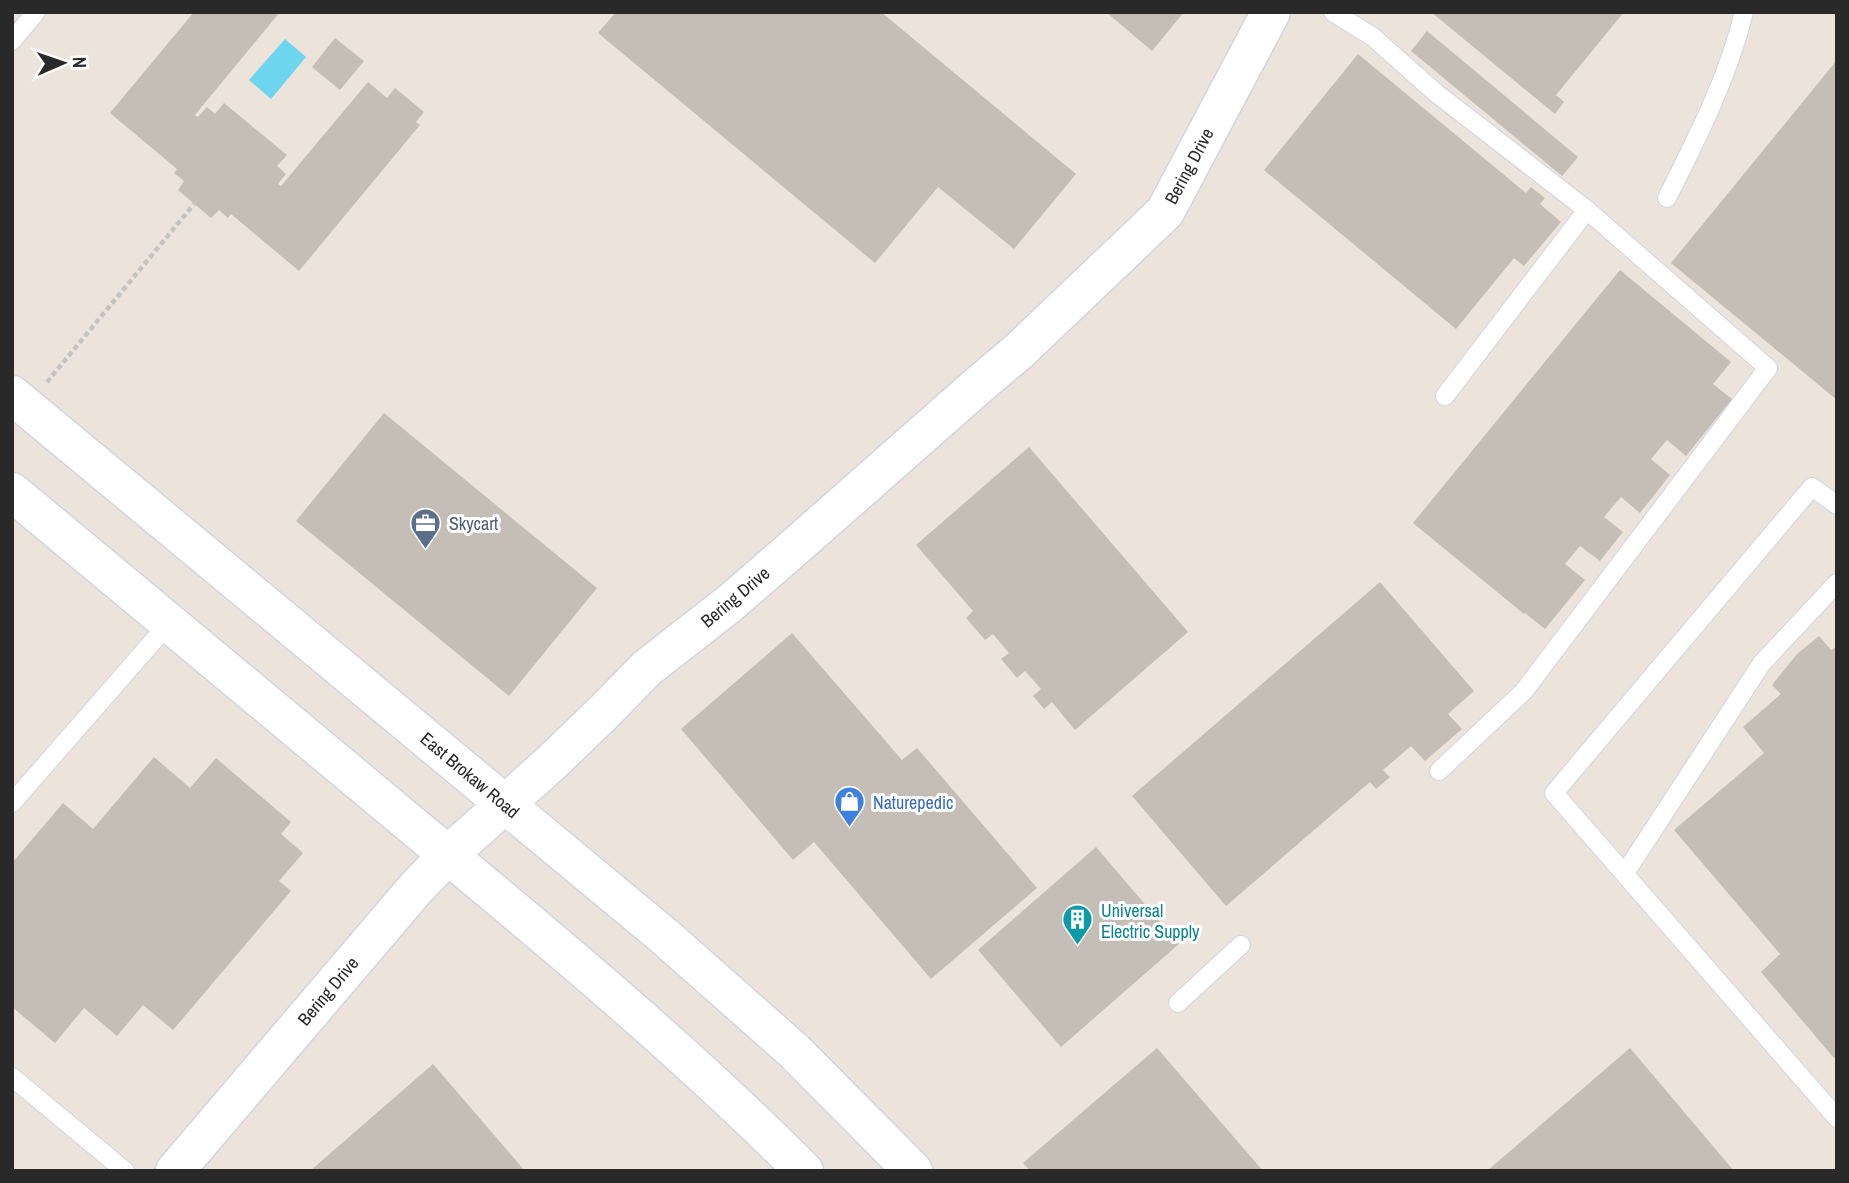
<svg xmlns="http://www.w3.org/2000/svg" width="1849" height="1183" font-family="'Archivo Narrow',sans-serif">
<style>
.water{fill:#6dd5ee}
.building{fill:#c4beb7}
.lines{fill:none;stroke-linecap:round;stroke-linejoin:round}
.service-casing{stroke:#d0d5e2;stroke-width:20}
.tertiary-casing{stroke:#d0d5e2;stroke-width:41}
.secondary-casing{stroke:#d0d5e2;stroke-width:41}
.path{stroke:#c3c3c3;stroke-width:4.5;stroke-dasharray:5 3.5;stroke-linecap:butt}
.service{stroke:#fff;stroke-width:18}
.tertiary{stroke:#fff;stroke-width:38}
.secondary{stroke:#fff;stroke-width:38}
.labels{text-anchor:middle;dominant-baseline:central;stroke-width:6;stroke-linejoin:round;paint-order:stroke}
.street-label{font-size:18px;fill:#292929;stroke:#fff}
.service-label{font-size:18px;fill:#4e5e75;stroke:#fff;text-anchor:start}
.shop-label{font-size:18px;fill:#366cbe;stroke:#fff;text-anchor:start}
.culture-label{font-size:18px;fill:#0d838f;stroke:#fff;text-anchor:start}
</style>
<rect width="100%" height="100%" fill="#ece3db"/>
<path class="water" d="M285,39l21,18 -35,42 -22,-19z"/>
<g class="building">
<path d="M194,12h86l-85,103 3,2 9,-10 8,7 9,-11 63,52 -10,11 9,8 -8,10 3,2 87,-104 19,16 8,-10 29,24 -8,10 4,3 -121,146 -68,-57 -3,4 -9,-8 -8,8 -33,-28 6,-9 -10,-8 3,-4 -67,-56z"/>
<path d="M616,12h265l195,162 -62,75 -76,-62 -63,76 -277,-230z"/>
<path d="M1106,12h78l-32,39z"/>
<path d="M1431,12h193l-68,83 8,7 -9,12z"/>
<path d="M1427,31l151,126 -16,19 -151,-125z"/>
<path d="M335,38l29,23 -24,29 -28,-23z"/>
<path d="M1358,54l168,139 5,-6 14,11 -5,6 21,18 -37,44 -10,-8 -58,71 -192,-159z"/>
<path d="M1837,60v340l-166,-137z"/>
<path d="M1620,270l111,92 -18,22 19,15 -46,57 -19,-16 -16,19 19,16 -30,38 -19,-16 -17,20 19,15 -23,29 -20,-15 -15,18 20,16 -40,49 -20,-16 -1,1 -111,-91z"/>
<path d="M384,413l213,175 -88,108 -213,-175z"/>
<path d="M1029,447l159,185 -113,98 -23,-28 -8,7 -11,-13 8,-7 -16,-18 -8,7 -16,-19 8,-6 -16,-19 -8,6 -19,-22 7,-7 -57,-66z"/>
<path d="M1380,582l94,109 -26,23 14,15 -37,32 -14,-15 -28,24 7,7 -14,12 -6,-7 -144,124 -94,-110z"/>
<path d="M792,633l110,127 15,-12 120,140 -106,91 -117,-137 -21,18 -112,-131z"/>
<path d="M1819,636l12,14 6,-4v410l-3,2 -73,-86 19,-18 -106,-124 90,-77 -21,-26 38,-33 -9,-9 25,-31z"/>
<path d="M154,757l36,31 26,-30 75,64 -10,12 22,19 -24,28 12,10 -118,139 -30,-25 -26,31 -33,-28 -29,35 -43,-36v-144l51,-60 30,26z"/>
<path d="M1096,847l83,97 -118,103 -83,-97z"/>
<path d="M1157,1048l106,123h-233l-7,-8z"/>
<path d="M1630,1048l104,123h-247z"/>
<path d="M433,1064l92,107h-215z"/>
</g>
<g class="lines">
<defs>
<g id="service">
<path d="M1333,12l40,25 63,56 151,117 -142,186"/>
<path d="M12,41l24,-29"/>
<path d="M1667,198c30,-60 61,-120 77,-186"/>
<path d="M1837,505l-25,-18 -258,306 283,325"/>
<path d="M1439,771l85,-80 244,-323 -181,-158"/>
<path d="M12,803l157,-180"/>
<path d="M1625,873l137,-210 75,-80"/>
<path d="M1178,1003l63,-58"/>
<path d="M12,1077l113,94"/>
</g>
<path id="tertiary" d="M175,1171l241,-283 32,-33 103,-92 54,-52 42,-43 82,-64 59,-51 193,-170 38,-32 146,-139 106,-200"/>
<g id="secondary">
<path d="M12,395l652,541 130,115 119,120"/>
<path d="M12,492c136,113 272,226 407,339 132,109 264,219 385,340"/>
</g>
</defs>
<use href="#service" class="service-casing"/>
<use href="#tertiary" class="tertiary-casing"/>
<use href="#secondary" class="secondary-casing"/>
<path class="path" d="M47,382l147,-178"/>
<use href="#service" class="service"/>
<use href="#tertiary" class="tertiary"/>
<use href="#secondary" class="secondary"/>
</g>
<defs>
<symbol id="office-pin" viewBox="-11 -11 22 30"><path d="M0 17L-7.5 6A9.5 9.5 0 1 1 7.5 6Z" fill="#5c6f8a" stroke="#fff"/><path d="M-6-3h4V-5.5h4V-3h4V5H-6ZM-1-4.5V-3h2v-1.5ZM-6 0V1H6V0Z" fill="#fff"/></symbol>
<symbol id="shop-pin" viewBox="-11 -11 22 30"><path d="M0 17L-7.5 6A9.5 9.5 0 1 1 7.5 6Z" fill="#3f7fe0" stroke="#fff"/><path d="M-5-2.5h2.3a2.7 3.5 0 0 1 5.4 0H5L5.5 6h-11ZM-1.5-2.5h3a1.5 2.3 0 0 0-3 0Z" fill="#fff"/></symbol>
<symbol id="building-pin" viewBox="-11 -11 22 30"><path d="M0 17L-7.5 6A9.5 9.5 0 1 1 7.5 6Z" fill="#0f9aa8" stroke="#fff"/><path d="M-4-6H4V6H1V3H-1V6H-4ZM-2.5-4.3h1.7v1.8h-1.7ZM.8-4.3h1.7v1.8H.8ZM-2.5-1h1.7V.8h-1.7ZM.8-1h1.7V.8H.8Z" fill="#fff"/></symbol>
</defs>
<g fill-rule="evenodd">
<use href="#office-pin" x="408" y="506" width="35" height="47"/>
<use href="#shop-pin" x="832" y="784" width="35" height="47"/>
<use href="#building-pin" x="1060" y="902" width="35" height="47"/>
</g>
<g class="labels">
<g class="street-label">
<text transform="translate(1189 166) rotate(-62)">Bering Drive</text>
<text transform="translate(735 597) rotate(-40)">Bering Drive</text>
<text transform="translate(470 775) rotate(40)">East Brokaw Road</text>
<text transform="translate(328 991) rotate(-50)">Bering Drive</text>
</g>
<g class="service-label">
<text x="449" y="523">Skycart</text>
</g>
<g class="shop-label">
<text x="873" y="802">Naturepedic</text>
</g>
<g class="culture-label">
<text x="1101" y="910">Universal<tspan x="1101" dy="21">Electric Supply</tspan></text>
</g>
</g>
<rect width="1849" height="1183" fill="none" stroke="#292929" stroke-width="28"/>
<g transform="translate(63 63) rotate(88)" stroke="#ffffff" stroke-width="5" paint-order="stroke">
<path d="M0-5L12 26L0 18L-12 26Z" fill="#292929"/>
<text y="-10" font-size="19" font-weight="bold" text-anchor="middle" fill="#292929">N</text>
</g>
</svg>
